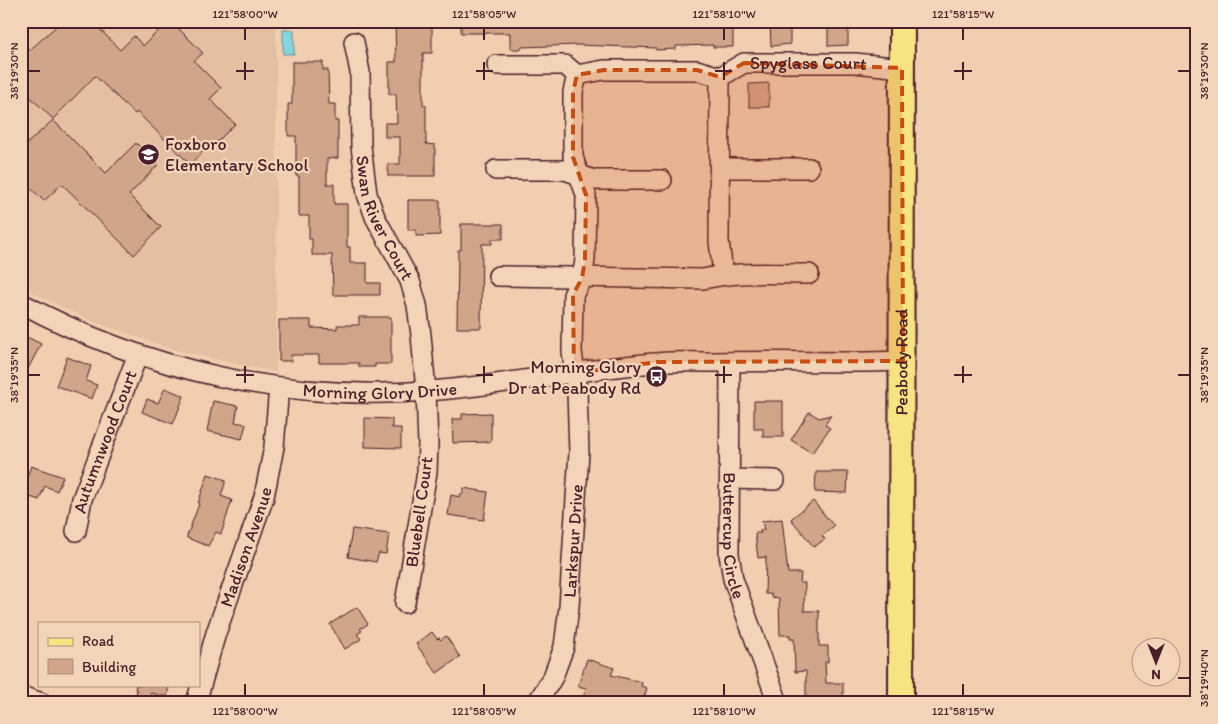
<svg xmlns="http://www.w3.org/2000/svg" width="1218" height="724" font-family="Itim,sans-serif">
<style>
.built{fill:#e4bfa2}
.water{fill:#84d5df;stroke:#6d8c97}
.building{fill:#d1a589;stroke:#4a1f2b}
.lines{fill:none;stroke-linecap:round;stroke-linejoin:round}
.minor-casing{stroke:#4a1f2b;stroke-width:22}
.major-casing{stroke:#4a1f2b;stroke-width:28}
.minor{stroke:#f2d5b8;stroke-width:19}
.major{stroke:#f6e381;stroke-width:24}
.marked{fill:#c84d12;fill-opacity:0.2;stroke:#c84d12;stroke-width:4;stroke-dasharray:10 6;stroke-linejoin:round}
.ticks{fill:none;stroke:#4a1f2b;stroke-width:2}
.labels{text-anchor:middle;dominant-baseline:central;stroke-width:4.5;stroke-linejoin:round;paint-order:stroke}
.street-label{font-size:18px;fill:#4a1f2b;stroke:#f2d5b8}
.poi-label{font-size:18px;fill:#4a1f2b;stroke:#f2d5b8;text-anchor:start}
.neatline{fill:none;stroke:#4a1f2b;stroke-width:2}
.ticks-label{font-size:12px;text-anchor:middle;fill:#4a1f2b}
</style>
<rect width="100%" height="100%" fill="#f0ceaf"/>
<filter id="ink" filterUnits="userSpaceOnUse"><feTurbulence type="fractalNoise" baseFrequency=".02" numOctaves="2"/><feDisplacementMap in="SourceGraphic" scale="10" xChannelSelector="R" yChannelSelector="G"/><feConvolveMatrix kernelMatrix="1 2 1 2 8 2 1 2 1" color-interpolation-filters="sRGB"/></filter>
<g filter="url(#ink)">
<path class="built" d="M21,21h255v351l-45,-9 -59,-14 -83,-29 -68,-33z"/>
<rect class="water" x="283" y="30" width="11" height="24"/>
<g class="building">
<path d="M62,21h30l28,29 14,-14 9,10 25,-25h3l32,32 -9,8 27,27 -11,11 25,25 -22,22 -2,-2 -21,20 -53,-52 -2,2 -40,-38 -42,43 -32,-31v-30z"/>
<path d="M395,21h37v32h-9v52h3v39l9,1v31h-47v-12h12v-27h-15v-14h12l-1,-29h-7v-32h7z"/>
<path d="M461,21l107,2 23,-1v2h57v3h35v-5l50,1v24h-20v-2l-37,1v3l-20,1v-2l-78,-3 -57,2v2h-11v-16h-49z"/>
<path d="M770,22h20v22l-19,2z"/>
<path d="M828,23h20v22l-20,1z"/>
<path d="M292,62h31v8h5l1,34h6v17h3v37l-11,1v25h7v20h13v43h3v16h17v20h13v12h-47l-1,-40h-20v-16h-3v-23h-10v-40h-3v-40h-8v-32h4z"/>
<path d="M769,83v24h-20v-23z"/>
<path d="M53,120l53,53 30,-30 22,22 -29,30 32,32 -27,28 -72,-71 -18,17 -23,-22v-30z"/>
<path d="M408,200h32v35l-24,1v-6h-8z"/>
<path d="M461,224h42v15h-11v5h-10l-1,84h-24l1,-78h3z"/>
<path d="M359,317h32v47h-16v3h-16v-4h-40v-8h-28l1,6h-13v-41h32v8l26,1v-4h22z"/>
<path d="M21,334l20,10 -20,38z"/>
<path d="M67,357l24,9 -5,15 11,4 -5,14 -36,-13z"/>
<path d="M165,388l19,8 -11,28 -31,-12 5,-13 11,4z"/>
<path d="M213,401l25,5 -3,16 11,2 -4,15 -35,-8z"/>
<path d="M754,401h29v36h-20v-8h-9z"/>
<path d="M809,412l10,6 12,-3 -6,10 5,3 -18,25 -21,-13z"/>
<path d="M491,413v29l-38,1 -1,-24h10v-5z"/>
<path d="M365,418l27,1v9h9v20l-36,-1z"/>
<path d="M31,466l32,11 -6,14 -12,-5 -6,14 -18,-6z"/>
<path d="M816,472h32l-1,21 -32,-1z"/>
<path d="M208,474l18,6 -5,16 11,4 -11,34 -5,-2 -8,14 -21,-8v-2l12,-32 -1,-1z"/>
<path d="M463,488l25,4 -4,28 -36,-5 3,-20 9,2v-3h3z"/>
<path d="M813,501l21,25 -12,10 3,3 -11,8 -23,-28z"/>
<path d="M782,519l6,54h13l-1,10h5l-1,28h15v35h9v16h-3l1,21h17v20h-37v-32l-11,1 -1,-33h-4v-4h-10l-1,-37 -8,-1v-3h-6l1,-37 -8,1 -3,-25h6l-1,-3h4l-2,-9z"/>
<path d="M352,529l37,5 -3,20 -7,-1 -3,9 -28,-5z"/>
<path d="M357,607l11,17 -8,5 2,2 -5,3 4,5 -16,10 -15,-25z"/>
<path d="M432,632l5,7 2,-1 2,2 5,-4 14,21 -23,16 -21,-29z"/>
<path d="M587,659l27,9 -3,7 31,7 -1,4 6,2 -5,15h-43l-16,-5 3,-10 -8,-2z"/>
<path d="M136,685h33l-2,12 -16,-4 -3,10h-14l3,-13 -2,-1z"/>
</g>
<g class="lines">
<defs>
<g id="minor">
<path id="s1" d="M354,42l6,30 1,74 6,48 8,23 35,64 7,24 4,30 5,56 2,53 -1,28 -22,131"/>
<path d="M497,65h68l12,10 27,-5h93l23,7"/>
<path d="M720,77l-1,164 4,33"/>
<path id="s2" d="M720,77l24,-14h111l47,5"/>
<path d="M720,168h89"/>
<path d="M496,170h69l29,10h68"/>
<path d="M498,276l205,3c35,-8 71,-5 106,-5"/>
<path id="s3" d="M21,303c124,67 265,99 406,88 77,-5 152,-22 228,-28 20,-2 41,-1 61,-1 51,-1 101,0 152,0l35,-1"/>
<path id="s4" d="M730,362l-1,192 4,25 45,124"/>
<path d="M730,479l45,1"/>
<path id="s5" d="M76,531l6,-32 56,-145"/>
<path d="M21,696l21,7"/>
<path id="s6" d="M196,703l20,-70 48,-136 10,-50 5,-60"/>
<path id="s7" d="M537,703l16,-26 11,-30 5,-40 10,-155 -2,-60 -5,-41 1,-56 9,-17 3,-18 1,-65 -13,-38v-65l4,-17"/>
</g>
<g id="major">
<path id="s8" d="M901,703l1,-682"/>
</g>
</defs>
<use href="#minor" class="minor-casing"/>
<use href="#major" class="major-casing"/>
<use href="#minor" class="minor"/>
<use href="#major" class="major"/>
</g>
</g>
<path class="marked" d="M744,63l158,5 1,293 -246,1 -83,11 -1,-78 9,-17 3,-18 1,-65 -13,-38v-65l4,-17 27,-5h93l23,7z"/>
<path class="ticks" d="M245,28v12M484,28v12M724,28v12M963,28v12M245,62v18M484,62v18M724,62v18M963,62v18M28,71h12M236,71h18M476,71h17M715,71h17M954,71h18M1178,71h12M245,366v17M484,366v17M724,366v17M963,366v17M28,375h12M236,375h18M476,375h17M715,375h17M954,375h18M1178,375h12M1178,678h12M245,684v12M484,684v12M724,684v12M963,684v12"/>
<defs>
<symbol id="school-disc" viewBox="-11 -11 22 22"><circle r="9.5" fill="#4a1f2b" stroke="#f2d5b8"/><path d="M0-5L7-2L0 1L-7-2ZM-4 1L0 2.5L4 1V4Q0 6-4 4Z" fill="#fff"/></symbol>
<symbol id="bus-disc" viewBox="-11 -11 22 22"><circle r="9.5" fill="#4a1f2b" stroke="#f2d5b8"/><path d="M-5-6H5V4H4V6H2V4H-2V6H-4V4H-5ZM-3.5-4V0h7V-4ZM-3.5 1.2v1.5H-2V1.2ZM2 1.2v1.5H3.5V1.2Z" fill="#fff"/></symbol>
</defs>
<g fill-rule="evenodd">
<use href="#school-disc" x="136" y="142" width="25" height="25"/>
<use href="#bus-disc" x="644" y="364" width="25" height="25"/>
</g>
<g class="labels">
<g class="street-label">
<text stroke="none"><textPath href="#s2" startOffset="92">Spyglass Court</textPath></text>
<text stroke="none"><textPath href="#s1" startOffset="181">Swan River Court</textPath></text>
<text stroke="none"><textPath href="#s8" startOffset="341">Peabody Road</textPath></text>
<text stroke="none"><textPath href="#s3" startOffset="374">Morning Glory Drive</textPath></text>
<text stroke="none"><textPath href="#s5" startOffset="94">Autumnwood Court</textPath></text>
<text transform="translate(419 512) rotate(-82)">Bluebell Court</text>
<text stroke="none"><textPath href="#s4" startOffset="174">Buttercup Circle</textPath></text>
<text stroke="none"><textPath href="#s7" startOffset="169">Larkspur Drive</textPath></text>
<text stroke="none"><textPath href="#s6" startOffset="164">Madison Avenue</textPath></text>
</g>
<g class="poi-label">
<text x="165" y="144">Foxboro<tspan x="165" dy="21">Elementary School</tspan></text>
<text x="641" y="367" text-anchor="end">Morning Glory<tspan x="641" dy="21">Dr at Peabody Rd</tspan></text>
</g>
</g>
<rect width="1218" height="724" fill="none" stroke="#f2d5b8" stroke-width="55"/>
<rect x="38" y="622" width="162" height="65" fill="#f2d5b8" stroke="#af8c80"/>
<rect x="48" y="638" width="25" height="8" fill="#f6e381" stroke="#af8c80"/>
<text x="82" y="646" font-size="15" fill="#4a1f2b">Road</text>
<rect x="48" y="659" width="25" height="15" fill="#d1a589" stroke="#af8c80"/>
<text x="82" y="672" font-size="15" fill="#4a1f2b">Building</text>
<g transform="translate(1156 662) rotate(180)"><circle r="24" fill="#f2d5b8" stroke="#af8c80"/>
<path d="M0-4L9 19L0 12L-9 19Z" fill="#4a1f2b"/>
<text y="-8" font-size="14" font-weight="bold" text-anchor="middle" fill="#4a1f2b">N</text>
</g>
<rect x="28" y="28" width="1162" height="668" class="neatline"/>
<g class="ticks-label">
<text x="245" y="18">121°58'00"W</text>
<text x="484" y="18">121°58'05"W</text>
<text x="724" y="18">121°58'10"W</text>
<text x="963" y="18">121°58'15"W</text>
<text transform="translate(1204 71) rotate(-90)" y="4">38°19'30"N</text>
<text transform="translate(14 71) rotate(-90)" y="4">38°19'30"N</text>
<text transform="translate(1204 375) rotate(-90)" y="4">38°19'35"N</text>
<text transform="translate(14 375) rotate(-90)" y="4">38°19'35"N</text>
<text transform="translate(1204 678) rotate(-90)" y="4">38°19'40"N</text>
<text x="245" y="715">121°58'00"W</text>
<text x="484" y="715">121°58'05"W</text>
<text x="724" y="715">121°58'10"W</text>
<text x="963" y="715">121°58'15"W</text>
</g>
</svg>
